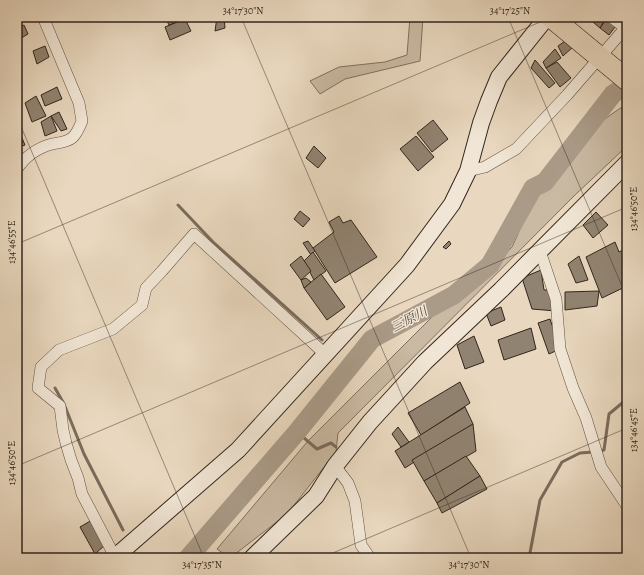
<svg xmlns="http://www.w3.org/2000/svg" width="644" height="575" font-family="Alegreya,'Noto Serif JP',serif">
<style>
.green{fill:#cabaa3;stroke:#7e7060}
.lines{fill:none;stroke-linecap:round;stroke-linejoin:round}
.stream{stroke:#7a6c5d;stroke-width:3}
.river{stroke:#aa9b88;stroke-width:19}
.building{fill:#918371;stroke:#31261d}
.street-casing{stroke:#5f5246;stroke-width:12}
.secondary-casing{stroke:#31261d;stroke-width:18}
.highway-casing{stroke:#31261d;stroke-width:22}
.street{stroke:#f1e6d5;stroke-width:11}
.secondary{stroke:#f1e6d5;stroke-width:16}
.highway{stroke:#e9d8bf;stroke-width:21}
.ticks{fill:none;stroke:#31261d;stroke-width:1;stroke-opacity:0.45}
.labels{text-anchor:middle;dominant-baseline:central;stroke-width:3;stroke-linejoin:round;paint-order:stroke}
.water-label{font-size:13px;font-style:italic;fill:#55493d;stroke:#f1e6d5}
.neatline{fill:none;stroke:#31261d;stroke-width:1.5}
.ticks-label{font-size:10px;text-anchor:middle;fill:#31261d}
</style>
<rect width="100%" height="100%" fill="#e9d8bf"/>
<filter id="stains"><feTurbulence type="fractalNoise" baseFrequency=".005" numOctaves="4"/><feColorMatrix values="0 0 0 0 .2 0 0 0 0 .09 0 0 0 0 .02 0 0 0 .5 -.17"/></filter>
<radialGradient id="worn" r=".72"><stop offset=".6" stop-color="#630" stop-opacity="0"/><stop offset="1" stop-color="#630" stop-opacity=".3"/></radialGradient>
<g class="green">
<path d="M410,17h13l-3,44 -75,18 -25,15 -10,-13 29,-14 46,-5 22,-7z"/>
<path d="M627,104v42l-53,50 -236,237 -2,19 -49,62 -57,44 -13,-9 91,-108 131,-131 15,-10 36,-30 22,-23 25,-55c14,-10 16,-21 26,-34 18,-21 41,-40 64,-54z"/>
</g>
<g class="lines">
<g class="stream">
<path d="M178,205l35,37 109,98"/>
<path d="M55,388l9,16 20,50 39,76"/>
<path d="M297,432l20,17 14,-6 5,4"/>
<path d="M599,451l5,-1 5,-36 18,-15"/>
<path d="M529,558l11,-58 22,-38 18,-9 13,-1"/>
</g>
<path class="river" d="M188,558l109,-126 75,-93 82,-44 36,-30 43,-77 12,-6 68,-88 14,-9"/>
</g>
<g class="building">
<path d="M17,17h10l-10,6z"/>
<path d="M165,17h19l1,2 -16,6z"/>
<path d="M217,17h7l1,11 -10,3z"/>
<path d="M587,17h19l-6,11z"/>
<path d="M608,17l10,6 -9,12 -9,-7z"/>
<path d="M185,19l6,12 -21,9 -5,-13z"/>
<path d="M24,25l4,9 -10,6 -1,-11z"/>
<path d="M565,41l8,6 -10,9 -5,-10z"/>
<path d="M45,46l4,11 -12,7 -4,-13z"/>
<path d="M555,49l6,9 -15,10 -3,-6z"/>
<path d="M535,60l20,23 -6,5 -18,-20z"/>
<path d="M557,62l14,16 -11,9 -14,-19z"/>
<path d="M57,87l5,12 -17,7 -4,-11z"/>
<path d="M36,96l10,20 -14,6 -7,-19z"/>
<path d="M59,112l8,17 -6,2 -10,-15z"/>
<path d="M51,116l6,15 -12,5 -4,-14z"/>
<path d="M433,120l15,19 -16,13 -15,-19z"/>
<path d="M416,136l18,21 -16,14 -18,-22z"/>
<path d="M22,138l3,7 -8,3v-7z"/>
<path d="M314,146l12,12 -8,10 -12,-10z"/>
<path d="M300,211l10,8 -7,8 -9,-8z"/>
<path d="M596,212l12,13 -15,13 -10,-13z"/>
<path d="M339,216l4,7 8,-3 26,37 -42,26 -22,-35 21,-16 -5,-10z"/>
<path d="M308,241l7,10 -4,4 -8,-12z"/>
<path d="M449,241l2,3 -5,5 -3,-2z"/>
<path d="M615,242l4,10 6,-3 2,5v32l-25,12 -16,-41z"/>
<path d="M313,252l13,19 -12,9 -10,-19z"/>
<path d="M301,256l10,15 -10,9 -11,-15z"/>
<path d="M579,256l9,24 -12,3 -8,-19z"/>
<path d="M541,270l3,20h9l3,21 -24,-2 -10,-31z"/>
<path d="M321,274l24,33 -18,13 -23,-32z"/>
<path d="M306,278l5,4 -7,6 -3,-8z"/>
<path d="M599,291l-2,15 -32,4v-18z"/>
<path d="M501,307l4,13 -14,6 -5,-13z"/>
<path d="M550,319l10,30 -11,5 -11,-31z"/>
<path d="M531,328l5,21 -32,11 -6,-20z"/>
<path d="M474,336l10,26 -19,7 -8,-24z"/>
<path d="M460,382l10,21 -49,32 -13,-22z"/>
<path d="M465,407l8,17 -68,44 -10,-17z"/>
<path d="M473,424l3,27 -52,30 -12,-21z"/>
<path d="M398,427l11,15 -8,5 -9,-13z"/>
<path d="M466,456l14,20 -43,27 -13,-22z"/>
<path d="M480,476l7,13 -45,24 -5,-10z"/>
<path d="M92,520l13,25 -10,9 -15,-27z"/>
</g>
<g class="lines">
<defs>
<g id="street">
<path d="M611,17l16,12"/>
<path d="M17,169c8,-12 20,-21 35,-25 6,-1 15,-2 20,-6 5,-4 8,-12 10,-17l-3,-18 -36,-86"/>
<path d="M468,171l17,-4 31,-18 51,-54 60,-69"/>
<path d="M540,251l16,48 4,50 13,39 13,30 15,49 26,39"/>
<path d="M335,466l13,17 7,18 6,44 9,13"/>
<path d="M115,557l-33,-63 -4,-16 -7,-18 -5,-17 -3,-13 -3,-24 -22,-18 3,-21 18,-17 54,-21 29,-24 4,-17 16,-17 32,-37 131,120"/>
<path d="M627,558v-1"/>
</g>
<g id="secondary">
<path d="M114,558l124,-108 169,-185 45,-61 16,-33 13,-48 8,-22 10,-24 48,-60"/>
<path d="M252,558l64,-62 19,-30 35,-44 55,-60 76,-72 126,-127"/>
</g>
<path id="highway" d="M551,17l76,63"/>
</defs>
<use href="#street" class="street-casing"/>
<use href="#secondary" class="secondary-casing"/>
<use href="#highway" class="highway-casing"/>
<use href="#street" class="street"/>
<use href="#secondary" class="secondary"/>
<use href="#highway" class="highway"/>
</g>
<path class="ticks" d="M241,17l230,541M508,17l119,281M17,23l14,-6M17,117l187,441M17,244l535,-227M17,466l610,-259M321,558l306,-130"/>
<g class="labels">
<g class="water-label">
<text transform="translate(409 319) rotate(-28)">三原川</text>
</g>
</g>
<rect width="644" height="575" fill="none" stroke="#e9d8bf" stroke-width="44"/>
<rect x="22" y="22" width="600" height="531" class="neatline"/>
<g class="ticks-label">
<text x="243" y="14">34°17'30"N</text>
<text x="510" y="14">34°17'25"N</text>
<text transform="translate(633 209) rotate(-90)" y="4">134°46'50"E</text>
<text transform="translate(11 242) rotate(-90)" y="4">134°46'55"E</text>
<text transform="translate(633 430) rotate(-90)" y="4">134°46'45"E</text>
<text transform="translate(11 463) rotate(-90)" y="4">134°46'50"E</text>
<text x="202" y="568">34°17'35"N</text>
<text x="469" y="568">34°17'30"N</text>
</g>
<rect width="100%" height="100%" filter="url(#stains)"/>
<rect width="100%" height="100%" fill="url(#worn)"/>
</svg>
